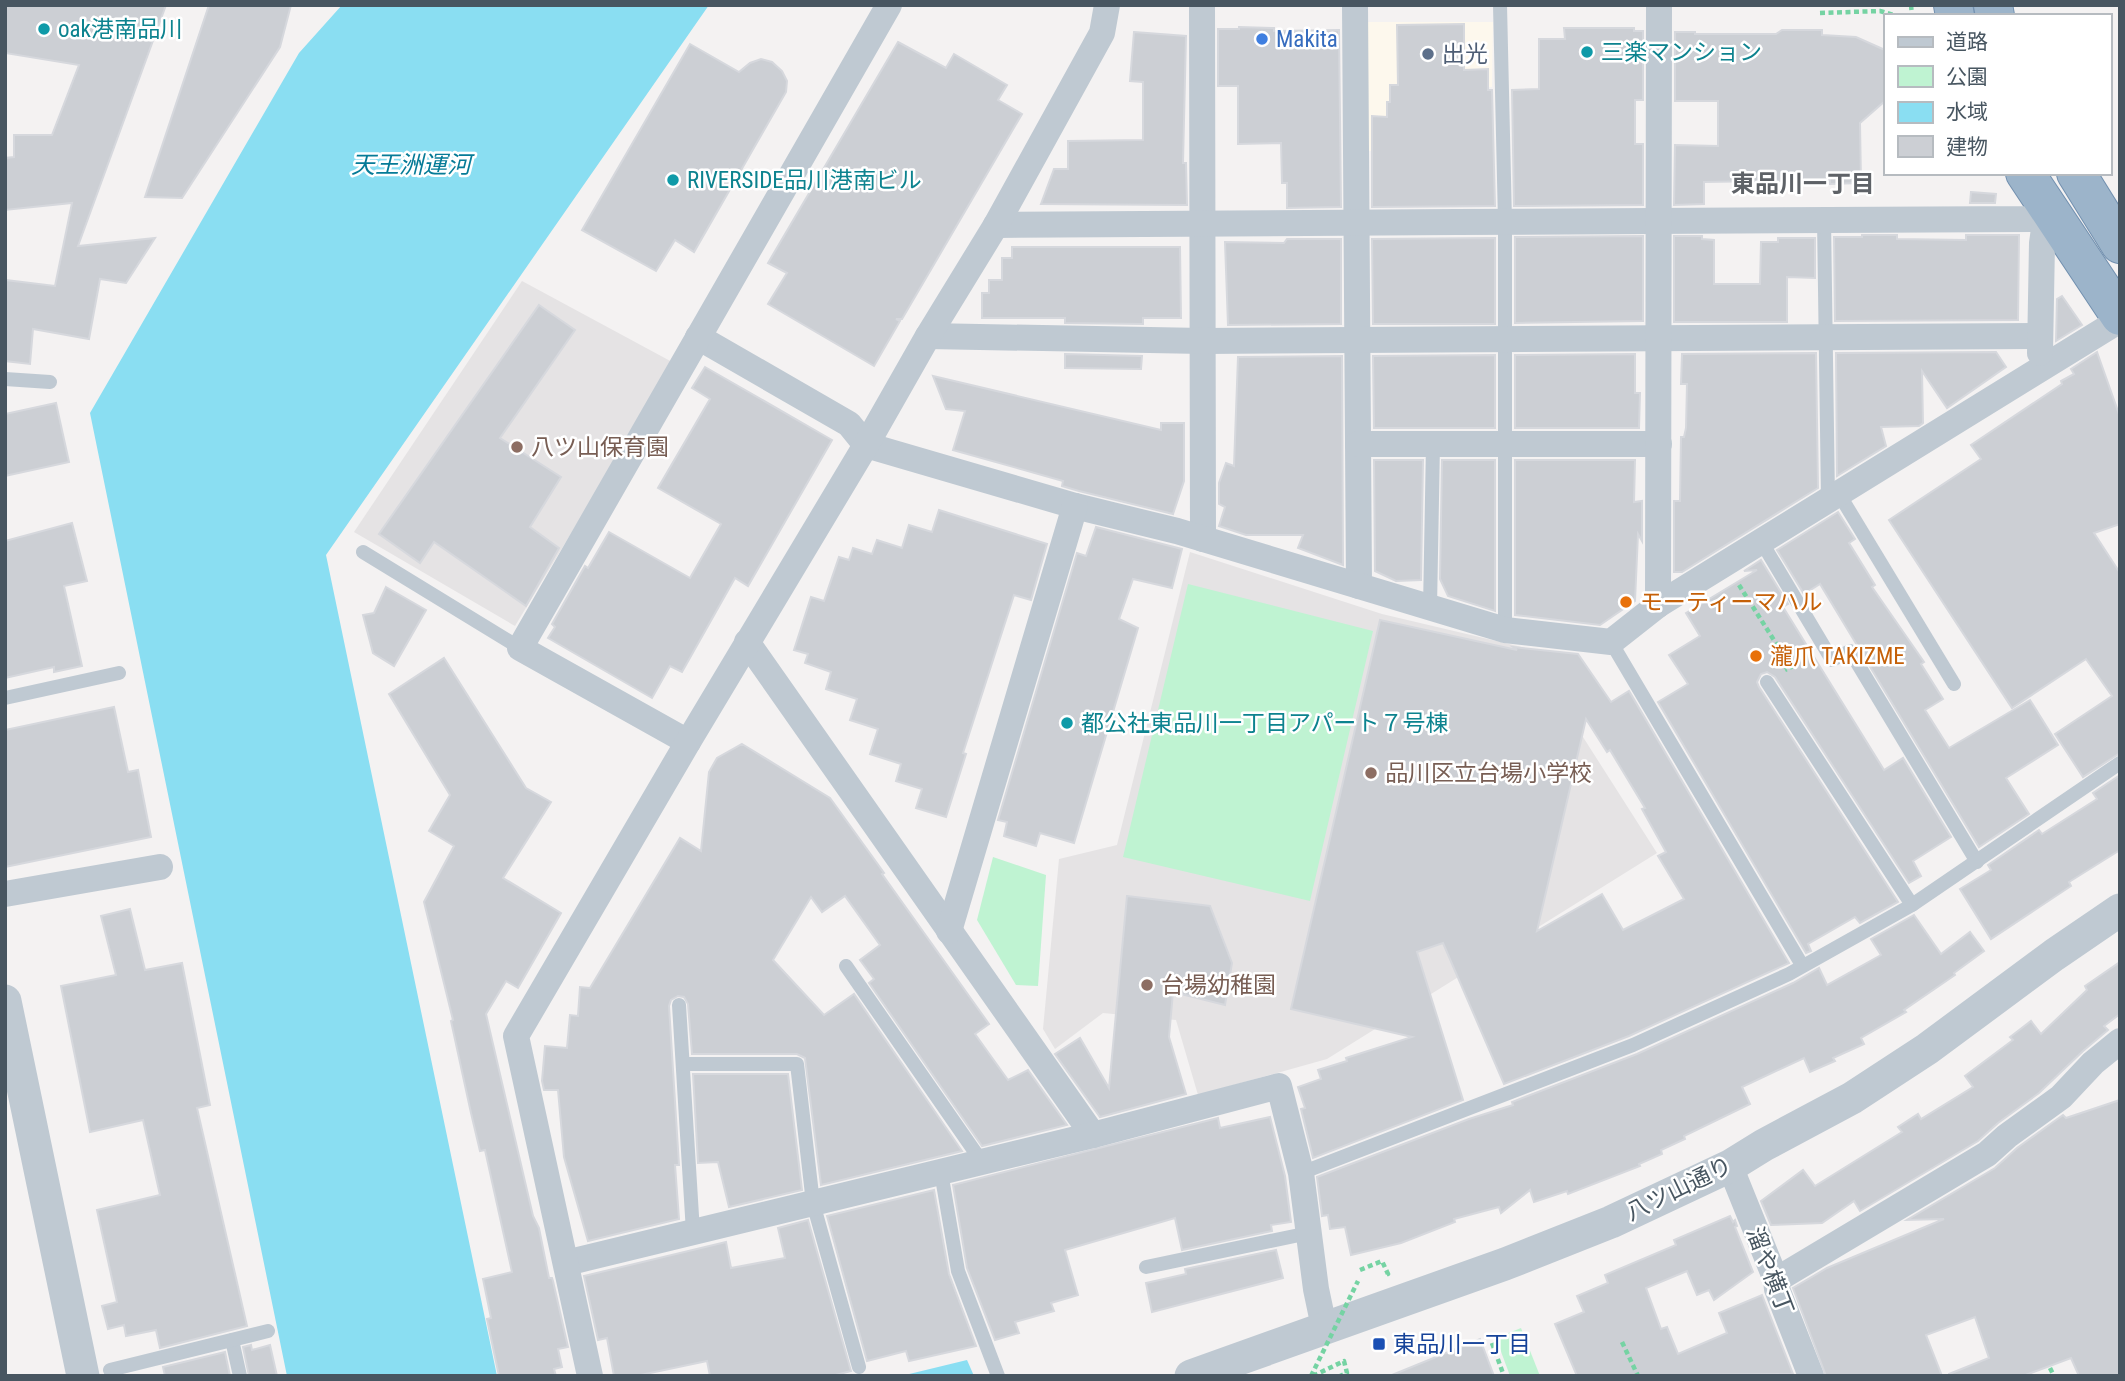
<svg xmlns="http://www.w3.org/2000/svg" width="2125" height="1381" font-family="'Roboto Condensed','Noto Sans JP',sans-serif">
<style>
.commercial{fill:#fdf8ed}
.education{fill:#e5e3e4}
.green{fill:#bff3d2}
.water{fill:#8adef2}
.building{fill:#cccfd4;stroke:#d6d8dd;stroke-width:2;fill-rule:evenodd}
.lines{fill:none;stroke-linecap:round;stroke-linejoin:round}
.trunk-casing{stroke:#7290af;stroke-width:40}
.path{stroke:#75d3a3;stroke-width:4.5;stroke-dasharray:5 3.5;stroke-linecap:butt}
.service{stroke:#bfc9d2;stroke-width:14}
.minor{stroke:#bfc9d2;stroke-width:26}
.tertiary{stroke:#bfc9d2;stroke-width:33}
.trunk{stroke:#9cb4ca;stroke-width:38}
.path-bridge{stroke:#75d3a3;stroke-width:4.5;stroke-dasharray:5 3.5;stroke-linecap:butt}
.culture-dot{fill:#0f9aa8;stroke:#fff;stroke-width:2.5}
.shop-dot{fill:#3f7fe0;stroke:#fff;stroke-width:2.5}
.service-dot{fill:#5c6f8a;stroke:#fff;stroke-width:2.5}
.education-dot{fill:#8d6e63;stroke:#fff;stroke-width:2.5}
.food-dot{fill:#e8710a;stroke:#fff;stroke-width:2.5}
.transit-dot{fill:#1a4fb4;stroke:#fff;stroke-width:2.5}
.labels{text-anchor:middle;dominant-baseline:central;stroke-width:5;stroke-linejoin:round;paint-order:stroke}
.culture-label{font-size:23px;fill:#0d838f;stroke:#fff;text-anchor:start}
.shop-label{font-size:23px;fill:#366cbe;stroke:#fff;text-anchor:start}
.service-label{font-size:23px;fill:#4e5e75;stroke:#fff;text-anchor:start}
.education-label{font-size:23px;fill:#785e54;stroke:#fff;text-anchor:start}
.food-label{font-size:23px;fill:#c56008;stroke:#fff;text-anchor:start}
.street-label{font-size:23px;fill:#485661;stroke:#fff}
.transit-label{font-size:23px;fill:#164399;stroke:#fff;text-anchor:start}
.water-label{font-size:24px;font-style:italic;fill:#067b97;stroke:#fff}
.neighbourhood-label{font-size:24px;font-weight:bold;fill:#5e6267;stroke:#fff}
</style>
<rect width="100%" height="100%" fill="#f4f2f2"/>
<path class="commercial" d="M1365,22h128l-1,65h-64v64h-64z"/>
<g class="education">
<path d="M522,281l152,82 -159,263 -161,-94z"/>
<path d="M1190,552l192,62 152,36 26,51 97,152 -330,206 -129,36 -22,-75 -73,-7 -48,36 -12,-20 16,-170 58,-14z"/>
</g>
<g class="green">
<path d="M1188,584l185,47 -63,270 -187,-44z"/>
<path d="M993,857l53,18 -8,111 -22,-1 -39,-65z"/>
<path d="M1521,1328l19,48h-30l-14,-38z"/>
</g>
<g class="water">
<path d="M342,5h367l-383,550 171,821h-210l-197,-963 209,-360z"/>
<path d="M967,1360l7,16h-73z"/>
</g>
<g class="building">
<path d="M5,5h161l-88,241 77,-8 -29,45 -26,-4 -11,60 -56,-10 -3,35 -25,-3v-81l50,6 17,-83 -67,7v-52l9,-1v-22h38l27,-70 -74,-12z"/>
<path d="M209,5h82l-11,42 -98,151 -37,-1z"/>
<path d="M1464,24v46l24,-1v21h4l3,116 -123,1v-91l15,1v-15h3v-17h8l-1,-60z"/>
<path d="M1239,27l35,1v3l65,-1 2,177 -54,1v-25h-5l-1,-40 -43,1v-58h-20v-57h21z"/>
<path d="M1564,28h70v3h9v69h-8v44h8v61l-129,1 -2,-116 27,-1v-50h26z"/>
<path d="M1782,30h40v5l34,2 29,13v51l-25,22 1,60 -31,1v-4l-126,2v22l-30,1 1,-60 43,1v-45h-43v-69h20v2h81z"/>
<path d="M1134,32l52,4 -3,127h3l1,42 -146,-1 13,-35h14v-28l75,-1v-58l-13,-1z"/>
<path d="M898,42l48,26 8,-14 53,31 -9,15 24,14 -120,205h-6l4,2 -26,45 -106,-62 19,-31 -19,-10z"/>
<path d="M690,44l49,28 11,-9 11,-4 11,3 10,9 5,10 -1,11 -92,160 -19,-12 -19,31 -74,-41z"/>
<path d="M1971,192l25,2 -1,9h-25z"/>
<path d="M1862,235h35v4l69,1v-5h53l-1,85 -183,1 -1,-84h28z"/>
<path d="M1643,236v85l-128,2v-86z"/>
<path d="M1674,236h28v3l12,1v44h46l1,-42h17v-4h37v40l-28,-1v45h-113z"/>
<path d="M1495,238v86h-122l-1,-85z"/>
<path d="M1287,239h54v85l-113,1 -3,-83 59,1z"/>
<path d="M1012,247h168l1,71h-38v6l-78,-1v-5h-83v-25h7v-13h13v-22h10z"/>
<path d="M2062,296l20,29 -26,16 1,-42z"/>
<path d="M539,305l36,25 -75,108 61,39 -31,50 29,21 -33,58 -92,-64 -14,21 -41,-29z"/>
<path d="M1996,352l10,15 -59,41 -25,-37 1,52 -4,3 -38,1 5,19 -49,30 -1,-123z"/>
<path d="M2097,352l23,65v107l-26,9 26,40v180l-37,24 -28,-43 57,-38 -26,-37 -74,49 -123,-188 92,-61 -10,-14 91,-61 -1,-3 13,-7 -3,-5z"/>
<path d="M1816,353l2,135 -136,84h-8v-71h6l1,-64h3l2,-9 1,-44h-6l1,-30z"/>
<path d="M1065,354l77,2 -1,13 -76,-1z"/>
<path d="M1635,354v39h5l-1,35h-124v-73z"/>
<path d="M1495,355v73h-121l-1,-72z"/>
<path d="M1342,356l1,209 -45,-17 5,-13h-57l-27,-9 6,-19 -6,-3v-21l7,-20 8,3 4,-109z"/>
<path d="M705,367l127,73 -84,146 -13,-8 -53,94 -12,-6 -18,32 -104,-60 7,-11 -3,-3 33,-58 3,2 21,-36 81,46 31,-54 -63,-36 52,-89 -18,-11z"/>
<path d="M933,376l228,54v-7h23v58l-11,33 -94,-23 -17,-5 1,-5 -110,-31 12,-39 -19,-2z"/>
<path d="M56,403l13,59 -64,14v-62z"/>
<path d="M1374,460h49l-2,120 -25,1 -21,-10z"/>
<path d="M1442,460h53v151l-47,-15 -8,-17z"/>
<path d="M1515,460h120l-1,42 8,-1v40l-4,-7 -3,67 -35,24 -85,-10z"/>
<path d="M939,510l108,34 -16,56 -17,-5 -51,158 3,1 -20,63 -30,-9 6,-19 -26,-8 5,-17 -31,-10 8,-25 -28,-9 7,-21 -31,-10 5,-17 -26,-9 3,-9 -14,-4 17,-53 13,4 15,-44 10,3 4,-12 19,6 5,-14 25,8 7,-23 23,7z"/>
<path d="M1838,512l17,27 -6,4 26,42 -3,2 52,75 -3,2 22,35 -18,11 24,38 81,-48 28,45 -52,33 23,36 -50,33 -159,-263 -16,10 -27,-44z"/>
<path d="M72,523l15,58 -23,5 18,80 -28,6v-5l-49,11v-137z"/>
<path d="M1096,527l86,22 -10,39 -39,-9 -14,40 19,9 -64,215 -34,-10 -4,13 -32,-10 3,-14 -9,-2 79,-267 9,3z"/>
<path d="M1761,560l27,44 -5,3 101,163 19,-12 48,79 -38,24 8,15 -12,7 -134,-206 -8,-5 -6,2 -4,8 2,5 139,215 -38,21 -5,-6 -47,27 3,7 -5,2 -148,-251 30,-18 -19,-29 31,-19 -14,-23 71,-43 -13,1z"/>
<path d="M386,587l40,23 -32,56 -21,-13 -10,-38 11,-2z"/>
<path d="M1380,620l137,30 -4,-3 65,7 33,48 18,-11 160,272 -160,73 -125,48 -61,-141 -26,9 46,148 -150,58 -12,-49 4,-1 -7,-21 23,-8 -3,-9 29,-9 -1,-3 66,-21 -121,-28zM1586,719l21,33 3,-2 35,58 -3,1 24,43 -8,4 26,43 -61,31 -21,-36 -65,37z"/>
<path d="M444,658l82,130 25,14 -48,76 58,35 -43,75 -12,-7 -20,33 47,202 6,12 10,50h3l1,3 15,66 -10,2 4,18 -8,2 2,7h-57l-12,-57 4,-1 -8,-39 29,-7 -27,-122 -5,1 -9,-38 -20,-92 2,-1 -29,-118 30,-56 -25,-15 21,-36 -61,-101z"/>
<path d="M114,707l14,65 10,-2 13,67 -146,30v-137z"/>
<path d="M742,744l88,54 54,75 -2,1 107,150 -14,10 33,46 20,-10 39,55 -85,21 -113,-163 5,-4 -14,-19 20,-15 -35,-49 -23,16 -11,-15 -38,63 51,55 30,-21 108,157 -141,34 -16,-127 -8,-4h-105l-4,-50 -4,-7 -6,-1 -7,4 -2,6 10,159h-4l4,54 -91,22 -24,-84 -6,-67h-14l-2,-9 3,-35 22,2 3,-33 8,1 2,-29 10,1 90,-150 21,13 8,-79 8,-14z"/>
<path d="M2120,775v75l-51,32 2,4 -80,53 -31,-50 31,-19 -3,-5 51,-35 3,4 55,-35 -4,-6z"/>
<path d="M1127,896l83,10 22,57 -7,42 -52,-13 -4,45 17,57 -86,23 -45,-63 25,-16 29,50z"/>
<path d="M130,909l15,61 37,-7 28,142 -13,3 50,218 -87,22 -4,-18 -30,6 -2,-11 -16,4 -6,-23 15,-4 -20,-92 63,-15 -17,-75 -53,12 -29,-146 55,-11 -15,-59z"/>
<path d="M1914,915l27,39 29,-22 14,19 -30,22 1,2 -51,35 2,2 -45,26 3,6 -31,14 2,3 -25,11 -6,-14 -62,29 8,17 -66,32 1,3 -24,11 1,4 -23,10 1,2 -72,28 -1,-3 -33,11 -4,-12 -29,23 -2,-6 -45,12 1,3 -54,21 -50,12 -6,-28 -15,2 -2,-14 -6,1 -5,-39 152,-58 44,-14 -1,-3 125,-48 156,-71 26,-15 8,17 54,-30 -10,-16z"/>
<path d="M2120,962v52l-16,12 4,4 -25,21 -44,42 -41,30 -20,18 -118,70 -6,-10 -32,22 -51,2 -10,-24 42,-31 12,16 87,-54 -4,-5 20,-13 3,5 52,-32 -8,-11 48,-36 -3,-3 21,-16 10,13 46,-44 -2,-4z"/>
<path d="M693,1074h95l14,116 -73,17 -11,-45 -20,1z"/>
<path d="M2120,1100v276h-41l-8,-18 -48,18h-74v-2l40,-16 -14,-41 -49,18 16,41h-116l-33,-88 34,-20 117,-49 -37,1 88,-52 22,-20 46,-33 3,3z"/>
<path d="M1270,1117l15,59 6,46 -20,3 1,6 -90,19 -7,-32 -110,32 13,45 -27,8 3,8 -39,11 4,11 -24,7 -28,-72 -14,-83 265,-67 2,10z"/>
<path d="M934,1190l15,84 27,72 -67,15 -3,-10 -39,10 -40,-145z"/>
<path d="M1730,1216l3,6 2,-2 2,6 -2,1 18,45 -39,28 -5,-10 -12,5 -10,-24 -41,17 15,41 6,-2 11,27 49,-21 -8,-20 43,-18 31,79 -216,2 -22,-52 29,-12 -7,-16 31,-13 -3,-8 71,-30 -2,-5z"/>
<path d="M808,1220l43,151 -19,5h-122l-3,-15 -71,15h-22l-7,-38 -9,2 -14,-64 142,-34 5,26 54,-10 -7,-30z"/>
<path d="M1276,1250l7,28 -131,34 -6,-29 40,-9 -1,-5z"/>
<path d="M1480,1339l14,37h-102v-1z"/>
<path d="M251,1345l1,5 18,-5 7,31h-28l-6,-29z"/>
<path d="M225,1352l5,24h-65l-2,-9z"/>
</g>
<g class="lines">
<defs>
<g id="trunk">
<path d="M1953,5l2,11"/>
<path d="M1993,5l2,11"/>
<path d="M2025,173l95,143"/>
<path d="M2076,173l44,71"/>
</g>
</defs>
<use href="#trunk" class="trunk-casing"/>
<g class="path">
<path d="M1911,5l1,11"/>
<path d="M1820,13l60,-2 17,5"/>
<path d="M1739,585l52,82 -6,3"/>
<path d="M1360,1270l22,-9 6,13h-2"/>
<path d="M1622,1342l16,34"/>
<path d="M1492,1343l12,33"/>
<path d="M2050,1368l4,8"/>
<path d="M1313,1376l31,-15 3,12 -7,3"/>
</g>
<g class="service">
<path d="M1500,5l5,217v408"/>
<path d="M1824,219l4,281"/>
<path d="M5,379l45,3"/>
<path d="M1839,494l115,190"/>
<path d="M1761,541l71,119 18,-9 127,211"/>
<path d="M363,552l157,96"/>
<path d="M1430,608l3,-164"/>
<path d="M1611,642l191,323"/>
<path d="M1767,682l145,223"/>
<path d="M5,698l114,-25"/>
<path d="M846,966l136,196"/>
<path d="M679,1005l14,227"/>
<path d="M683,1064h114l16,139 46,164"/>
<path d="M941,1172l17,99 40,105"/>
<path d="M1301,1173l332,-128 156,-71 123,-69 208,-142"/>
<path d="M1146,1267l163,-34"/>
<path d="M232,1340l8,36"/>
<path d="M110,1370l158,-39"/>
</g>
<g class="minor">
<path d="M1202,5l1,534"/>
<path d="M1355,5l4,581"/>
<path d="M996,225c345,-1 690,-6 1035,-6l16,-11"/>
<path d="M928,336l275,5 837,-5"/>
<path d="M698,337l151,87 17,21 209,61 102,25 328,99 106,12 47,-37 462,-285"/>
<path d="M2040,353l2,-110 5,-35"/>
<path d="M1358,444h301"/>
<path d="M1658,605l1,-600"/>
<path d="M747,642l346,493"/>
<path d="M688,742l-168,-94 369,-643"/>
<path d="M5,894l155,-27"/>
<path d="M949,931l126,-425"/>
<path d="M1730,1166l46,114 1,9 34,87"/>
<path d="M566,1263l527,-128 186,-49 22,87 15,116 8,38"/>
<path d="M1776,1280l211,-126 20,-18 54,-39 32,-34 27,-22"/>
<path d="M590,1376l-74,-340 172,-294 178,-297 62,-109 68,-111 106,-192 5,-28"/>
</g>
<g class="tertiary">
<path d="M5,1001l78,375"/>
<path d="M1191,1376l314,-112 106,-42 119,-56 34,-21 88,-47 75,-49 127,-94 66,-45"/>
</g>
<use href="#trunk" class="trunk"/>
<path class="path-bridge" d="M1311,1376l47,-95"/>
</g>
<g class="culture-dot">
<circle cx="44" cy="29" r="7"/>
<circle cx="1587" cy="52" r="7"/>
<circle cx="673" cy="180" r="7"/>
<circle cx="1067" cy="723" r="7"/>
</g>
<circle class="shop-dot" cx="1262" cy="39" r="7"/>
<circle class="service-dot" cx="1428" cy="54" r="7"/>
<g class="education-dot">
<circle cx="517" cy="447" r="7"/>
<circle cx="1371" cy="773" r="7"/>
<circle cx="1147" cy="985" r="7"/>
</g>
<g class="food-dot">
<circle cx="1626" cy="602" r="7"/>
<circle cx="1756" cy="656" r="7"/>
</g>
<rect class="transit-dot" x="1372" y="1337" width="14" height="14" rx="3.5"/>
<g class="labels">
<g class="culture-label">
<text x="58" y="29">oak港南品川</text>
<text x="1601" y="52">三楽マンション</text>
<text x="687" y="180">RIVERSIDE品川港南ビル</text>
<text x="1081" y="723">都公社東品川一丁目アパート７号棟</text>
</g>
<g class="shop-label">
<text x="1276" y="39">Makita</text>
</g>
<g class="service-label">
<text x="1442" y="54">出光</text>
</g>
<g class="education-label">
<text x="531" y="447">八ツ山保育園</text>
<text x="1385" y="773">品川区立台場小学校</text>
<text x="1161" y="985">台場幼稚園</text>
</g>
<g class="food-label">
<text x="1640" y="602">モーティーマハル</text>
<text x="1770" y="656">瀧爪 TAKIZME</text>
</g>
<g class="street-label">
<text transform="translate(1679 1189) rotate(-26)">八ツ山通り</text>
<text transform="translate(1770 1271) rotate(69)">溜や横丁</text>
</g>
<g class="transit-label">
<text x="1393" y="1344">東品川一丁目</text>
</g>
<g class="water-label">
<text x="411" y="165">天王洲運河</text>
</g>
<g class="neighbourhood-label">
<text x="1803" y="184">東品川一丁目</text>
</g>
</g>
<rect width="2125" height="1381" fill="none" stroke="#485661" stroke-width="14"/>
<rect x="1884" y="14" width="228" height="161" fill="#ffffff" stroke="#b6bbc0" stroke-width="2"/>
<rect x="1898" y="37" width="35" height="10" fill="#bfc9d2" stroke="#b6bbc0" stroke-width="2"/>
<text x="1946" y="49" font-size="21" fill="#485661">道路</text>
<rect x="1898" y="66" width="35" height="21" fill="#bff3d2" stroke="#b6bbc0" stroke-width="2"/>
<text x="1946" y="84" font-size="21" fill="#485661">公園</text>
<rect x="1898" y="102" width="35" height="21" fill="#8adef2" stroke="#b6bbc0" stroke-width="2"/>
<text x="1946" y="119" font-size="21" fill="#485661">水域</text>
<rect x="1898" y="136" width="35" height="21" fill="#cccfd4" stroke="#b6bbc0" stroke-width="2"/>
<text x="1946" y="154" font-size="21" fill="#485661">建物</text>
</svg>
